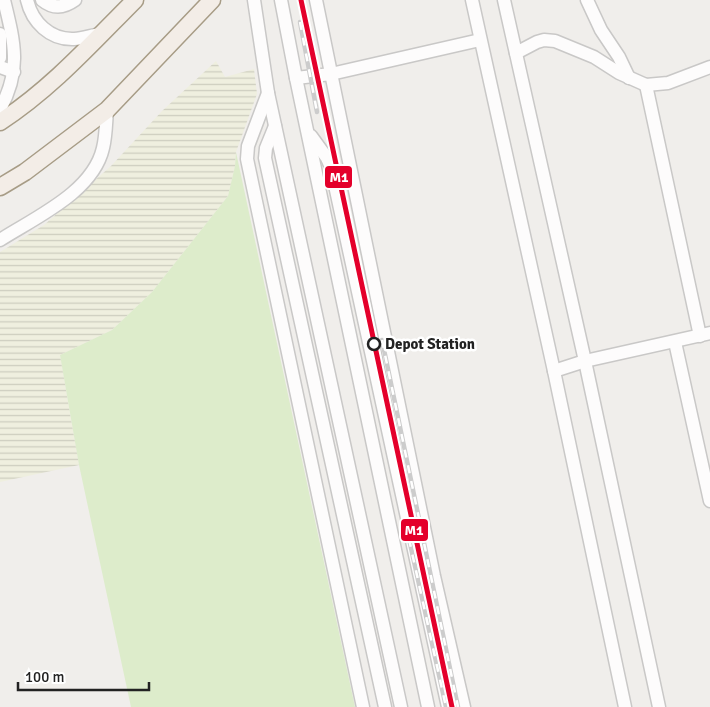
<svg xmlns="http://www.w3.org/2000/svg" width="710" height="707" font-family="Signika,sans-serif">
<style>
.farmland{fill:url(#farmland-rules)}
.grass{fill:#ddeccb}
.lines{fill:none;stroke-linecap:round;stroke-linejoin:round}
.minor-casing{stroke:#c9c8c7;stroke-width:15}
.major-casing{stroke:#a79c86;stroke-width:19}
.minor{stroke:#fdfcfc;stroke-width:12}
.major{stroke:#f3ede7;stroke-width:16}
.rail-casing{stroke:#ccc;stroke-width:4.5}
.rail{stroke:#fff;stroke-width:2.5;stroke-dasharray:8;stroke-linecap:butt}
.metro-1-casing{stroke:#fff;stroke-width:9}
.metro-1{stroke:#e4002b;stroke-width:5}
.stop-dot{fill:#fff;stroke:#222;stroke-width:2.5}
.labels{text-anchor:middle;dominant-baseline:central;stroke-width:5;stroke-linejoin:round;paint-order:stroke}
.stop-label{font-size:15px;font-weight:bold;fill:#222;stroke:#fff;text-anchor:start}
.line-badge{stroke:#fff;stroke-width:2}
.badge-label{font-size:14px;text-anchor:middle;font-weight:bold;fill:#fff}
</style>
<defs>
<pattern id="farmland-rules" width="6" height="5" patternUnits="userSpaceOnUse" patternTransform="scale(1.25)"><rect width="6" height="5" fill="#efefdf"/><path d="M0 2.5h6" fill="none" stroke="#cdcdbf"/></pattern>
</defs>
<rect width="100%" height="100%" fill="#f0eeeb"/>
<path class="farmland" d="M216,61l9,16 29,-8 3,25 -21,58 -1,14 -7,30 -76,96 -40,38 -52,25 19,110 -79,17v-230l44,-27 67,-59 51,-55z"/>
<path class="grass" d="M236,152l119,555h-224l-52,-242 -19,-110 52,-25 40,-38 76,-96 7,-30z"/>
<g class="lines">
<defs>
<g id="minor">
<path d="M27,0c5,22 23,40 47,39 9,0 18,-4 27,-5"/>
<path d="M42,0c11,9 22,8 33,0"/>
<path d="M254,0l14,93 133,614"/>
<path d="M281,0l15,78 132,629"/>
<path d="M316,0l118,576 30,131"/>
<path d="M472,0l82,371 71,336"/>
<path d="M504,0l81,361 74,346"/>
<path d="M587,0l14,30 18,27 10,21"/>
<path d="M0,34v24"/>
<path d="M516,53l21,-11 7,-2 11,1 39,16 25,16 27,12 22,-2 42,-16"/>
<path d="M0,67l14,5"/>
<path d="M296,78l35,-4 149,-34"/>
<path d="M646,85l54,251"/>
<path d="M268,93l-20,53 -1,13 116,548"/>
<path d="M0,109c22,-39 14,-68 4,-109"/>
<path d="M275,126l-9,22 -1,10 120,549"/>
<path d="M311,136l16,22 4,9 117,540"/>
<path d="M0,240c36,-23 93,-48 103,-92 3,-12 3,-26 4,-38"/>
<path d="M675,342l35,159"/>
<path d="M554,371l31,-10 125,-28"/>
</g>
<g id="major">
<path d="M0,122c51,-33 92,-79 135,-122"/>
<path d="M0,187l25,-15 82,-62 105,-110"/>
</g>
</defs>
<use href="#minor" class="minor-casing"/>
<use href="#major" class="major-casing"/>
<use href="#minor" class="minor"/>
<use href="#major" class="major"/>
<defs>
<g id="rail">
<path d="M300,22l17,90"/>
<path d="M382,340l76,367"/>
<path d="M374,342l21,99"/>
<path d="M409,539l37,168"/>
</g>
</defs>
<use href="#rail" class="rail-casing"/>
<use href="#rail" class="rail"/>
<defs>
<path id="metro-1" d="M301,0l151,707"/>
</defs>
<use href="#metro-1" class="metro-1-casing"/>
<use href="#metro-1" class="metro-1"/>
</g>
<circle class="stop-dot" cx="374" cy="344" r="6"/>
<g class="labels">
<g class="stop-label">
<text x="385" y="344">Depot Station</text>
</g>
</g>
<g class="line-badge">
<rect x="324" y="165" width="29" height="24" rx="5" fill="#e4002b"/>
<rect x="400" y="518" width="29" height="24" rx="5" fill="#e4002b"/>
</g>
<g class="badge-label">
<text x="339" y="182">M1</text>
<text x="414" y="535">M1</text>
</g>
<path d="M18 682v8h131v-8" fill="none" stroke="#222222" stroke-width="2.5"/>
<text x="25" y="682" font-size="15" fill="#222222" stroke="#ffffff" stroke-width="4" paint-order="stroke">100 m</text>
</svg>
